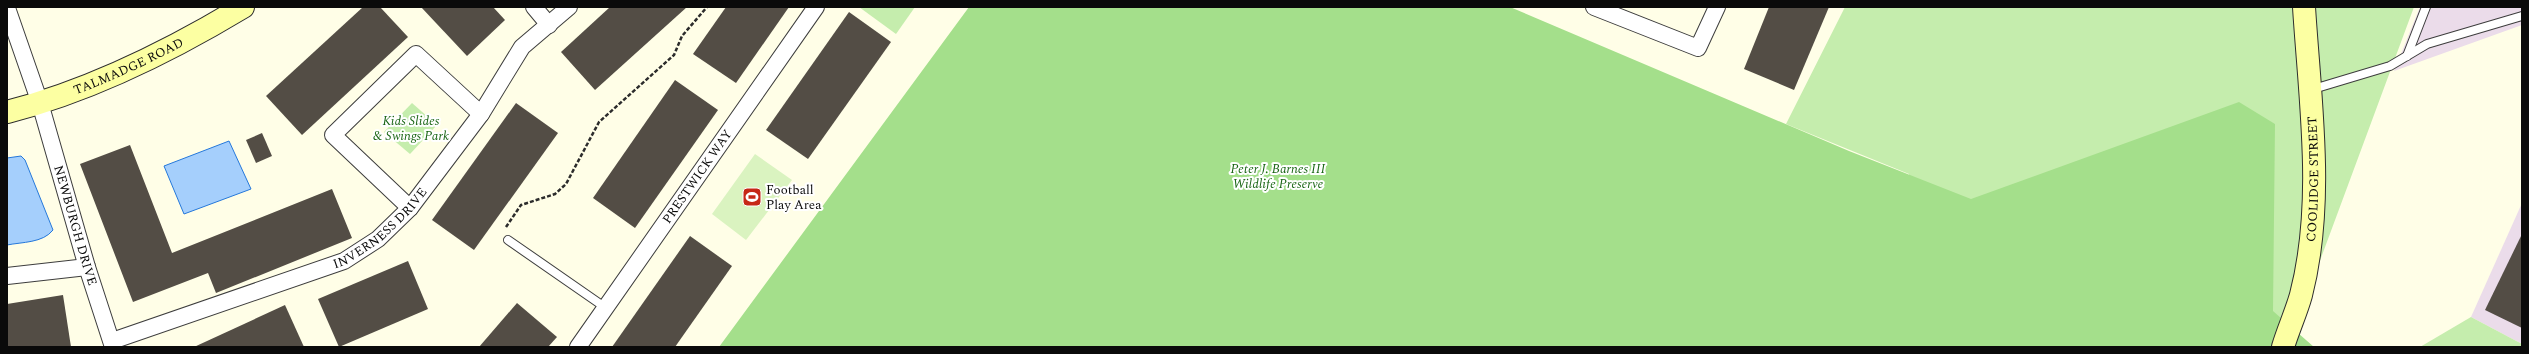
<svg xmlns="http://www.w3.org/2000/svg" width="2529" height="354" font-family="Spectral,serif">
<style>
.industrial{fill:#ebdcea}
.green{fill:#c5edad}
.forest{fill:#a4df8b}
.pitch{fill:#daf3c0}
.water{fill:#a5cffc;stroke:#2578db}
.building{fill:#534d45}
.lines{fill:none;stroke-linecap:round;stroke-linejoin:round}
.lane-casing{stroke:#3d3d3d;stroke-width:10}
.street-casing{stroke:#3d3d3d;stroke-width:18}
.secondary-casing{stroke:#2c2c2c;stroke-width:24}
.path{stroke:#2c2c2c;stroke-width:2.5;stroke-dasharray:4 2;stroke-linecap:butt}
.lane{stroke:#fff;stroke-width:8}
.street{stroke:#fff;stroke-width:16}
.secondary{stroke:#fcffa2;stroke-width:22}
.labels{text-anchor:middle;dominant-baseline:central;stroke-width:4;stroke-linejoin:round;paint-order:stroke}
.street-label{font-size:13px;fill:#0a0a0a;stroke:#fff}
.park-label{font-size:13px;font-style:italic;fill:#1a6615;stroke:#fff}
.poi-label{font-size:13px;fill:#0a0a0a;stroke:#fff;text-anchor:start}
</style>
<rect width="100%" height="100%" fill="#fffee7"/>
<g class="industrial">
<path d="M2420,7h102v18l-128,46z"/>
<path d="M2522,203v141l-51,-27z"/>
</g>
<g class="green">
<path d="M859,7h56l-19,27z"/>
<path d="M1845,7h569l-126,340h-1568l1189,-167v-6l-123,-50z"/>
<path d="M412,103l25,22 -27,29 -26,-22z"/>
<path d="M2471,317l51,27v3h-102z"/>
</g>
<path class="forest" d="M969,7h541l339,144 122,48 268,-97 36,22 -2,187 41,36h-1595z"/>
<path class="pitch" d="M755,154l37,26 -46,60 -34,-26z"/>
<g class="water">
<path d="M229,141l22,48 -67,25 -20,-48z"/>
<path d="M21,156l4,4 28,70c-10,13 -31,12 -46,15v-87z"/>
</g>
<g class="building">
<path d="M363,7h17l28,30 -106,98 -36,-39z"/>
<path d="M421,7h72l12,13 -38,36z"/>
<path d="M610,7h77l-92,83 -34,-38z"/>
<path d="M726,7h63l-53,76 -43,-29z"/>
<path d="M1769,7h60l-35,83 -50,-21z"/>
<path d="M849,12l42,30 -83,117 -42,-29z"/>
<path d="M675,80l43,30 -83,118 -42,-30z"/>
<path d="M516,103l42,30 -84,117 -42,-30z"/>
<path d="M262,133l10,23 -16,7 -10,-23z"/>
<path d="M130,145l42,108 160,-64 20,49 -136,55 -8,-20 -75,29 -53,-138z"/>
<path d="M2522,234v94l-37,-18z"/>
<path d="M690,236l42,30 -57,81h-63z"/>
<path d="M408,261l20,48 -89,38 -21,-48z"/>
<path d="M63,295l8,52h-64v-43z"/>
<path d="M517,303l40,34 -9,10h-69z"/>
<path d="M285,305l19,42h-110z"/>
</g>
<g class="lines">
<defs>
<g id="lane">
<path d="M2407,56l19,-49"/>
<path d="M2310,90l80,-24 37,-22 95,-28"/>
<path d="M508,240l98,68"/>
</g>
<g id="street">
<path d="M534,7l15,18"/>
<path d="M1594,7l104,41 19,-41"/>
<path id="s1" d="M7,8l33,95 47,164 26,80"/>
<path d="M410,208l-77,-73 83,-81 65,60"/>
<path d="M7,276l80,-9"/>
<path id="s2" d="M112,341l232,-80 34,-22 32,-31 71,-94 41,-67 47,-40"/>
<path id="s3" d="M578,347l238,-340"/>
</g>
<g id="secondary">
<path id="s4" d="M7,112c83,-21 163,-61 236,-105"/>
<path id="s5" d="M2283,347c5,-17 13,-34 18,-52 24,-93 9,-193 3,-288"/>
</g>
</defs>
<use href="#lane" class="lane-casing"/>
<use href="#street" class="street-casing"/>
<use href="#secondary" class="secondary-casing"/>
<path class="path" d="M506,227l15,-22 34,-11 11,-10 33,-62 75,-67 8,-19 25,-29"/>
<use href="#lane" class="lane"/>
<use href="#street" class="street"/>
<use href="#secondary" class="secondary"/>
</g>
<defs>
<symbol id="stadium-square" viewBox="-11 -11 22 22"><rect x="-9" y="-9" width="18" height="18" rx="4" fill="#c62716" stroke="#fff"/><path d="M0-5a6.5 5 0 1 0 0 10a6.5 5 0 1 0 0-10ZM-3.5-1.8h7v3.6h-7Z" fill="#fff"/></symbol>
</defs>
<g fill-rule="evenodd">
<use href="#stadium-square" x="741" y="186" width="22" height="22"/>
</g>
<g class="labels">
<g class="street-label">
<text stroke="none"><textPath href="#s4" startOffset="130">TALMADGE ROAD</textPath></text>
<text stroke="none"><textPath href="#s3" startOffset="208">PRESTWICK WAY</textPath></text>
<text stroke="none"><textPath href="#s5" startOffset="172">COOLIDGE STREET</textPath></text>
<text stroke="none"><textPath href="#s1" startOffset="228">NEWBURGH DRIVE</textPath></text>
<text stroke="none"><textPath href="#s2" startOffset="294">INVERNESS DRIVE</textPath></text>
</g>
<g class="park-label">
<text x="411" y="121">Kids Slides<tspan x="411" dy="15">&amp; Swings Park</tspan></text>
<text x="1278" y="169">Peter J. Barnes III<tspan x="1278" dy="15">Wildlife Preserve</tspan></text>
</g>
<g class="poi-label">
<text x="766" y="190">Football<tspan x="766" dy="15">Play Area</tspan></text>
</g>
</g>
<rect width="2529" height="354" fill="none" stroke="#0a0a0a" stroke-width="16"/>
</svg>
